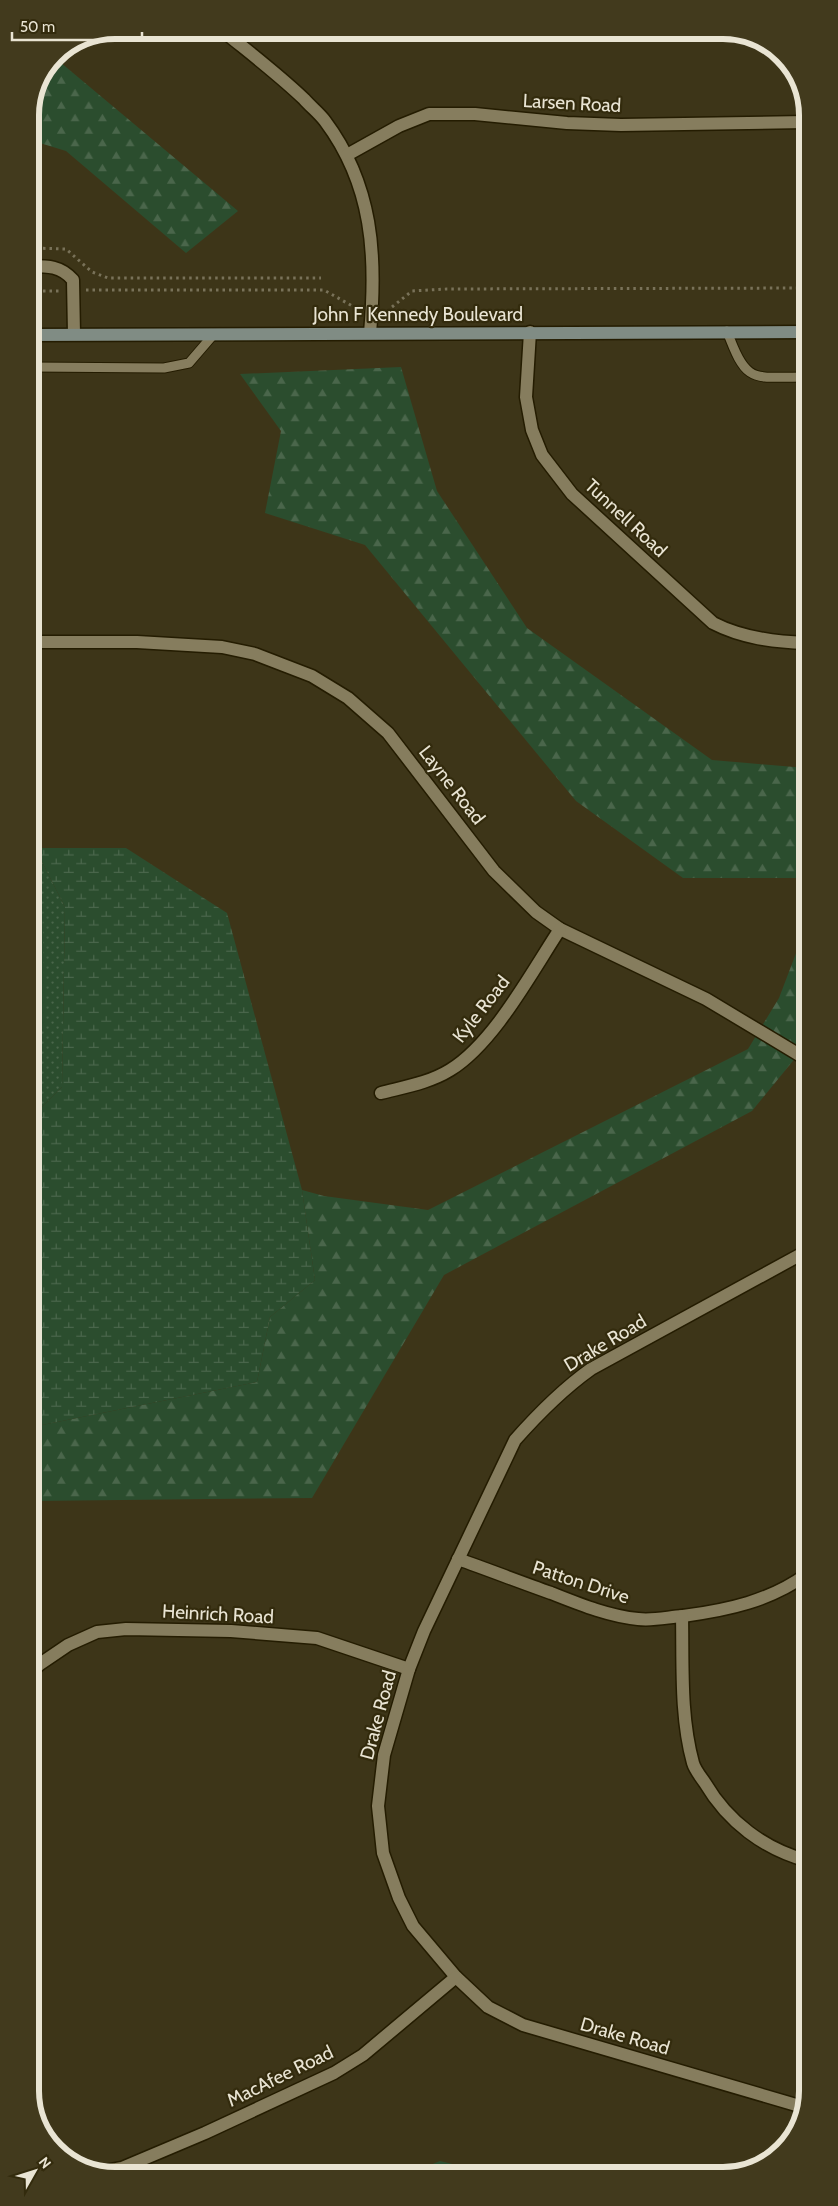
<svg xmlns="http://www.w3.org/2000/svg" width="838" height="2206" font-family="Cabin,sans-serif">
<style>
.grass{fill:url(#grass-dots)}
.forest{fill:url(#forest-firs)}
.wetland{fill:url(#wetland-marsh)}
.pitch{fill:#2b4d2e}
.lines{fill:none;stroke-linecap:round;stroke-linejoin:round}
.lane-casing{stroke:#241c01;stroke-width:11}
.street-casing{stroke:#241c01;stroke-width:15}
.secondary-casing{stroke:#241c01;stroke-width:15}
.path{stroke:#797259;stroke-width:3;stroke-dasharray:2.5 4;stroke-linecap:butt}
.lane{stroke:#867d5e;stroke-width:9}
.street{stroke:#867d5e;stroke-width:12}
.secondary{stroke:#808c84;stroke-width:12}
.labels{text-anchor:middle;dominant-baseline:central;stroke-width:4.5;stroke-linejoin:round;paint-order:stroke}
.street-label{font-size:19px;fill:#e9e4d3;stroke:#332b0d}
.rim{fill:none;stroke:#e9e4d3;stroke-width:6}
</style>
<defs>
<pattern id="grass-dots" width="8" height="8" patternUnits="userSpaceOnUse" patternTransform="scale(1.25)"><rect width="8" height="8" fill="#2b4d2e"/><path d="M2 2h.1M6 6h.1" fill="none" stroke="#4a664b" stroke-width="1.8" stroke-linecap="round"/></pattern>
<pattern id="forest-firs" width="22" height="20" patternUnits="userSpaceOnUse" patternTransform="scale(1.25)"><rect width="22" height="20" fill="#2b4d2e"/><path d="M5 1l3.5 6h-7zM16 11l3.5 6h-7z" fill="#4a664b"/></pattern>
<pattern id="wetland-marsh" width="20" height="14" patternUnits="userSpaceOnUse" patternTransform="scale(1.25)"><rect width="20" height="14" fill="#2b4d2e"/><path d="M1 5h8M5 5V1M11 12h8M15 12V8" fill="none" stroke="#4a664b"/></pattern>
</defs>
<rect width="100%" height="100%" fill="#3d3518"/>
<path class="grass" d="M31,848h4l30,59 -3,180 -30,30z"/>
<g class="forest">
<path d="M54,57l184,154 -52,42 -120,-102 -36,-11v-30z"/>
<path d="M401,367l36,124 90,137 185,132 94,8v110h-123l-107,-77 -211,-256 -100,-32 16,-82 -41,-57z"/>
<path d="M806,927v118l-54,66 -308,164 -132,223 -280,3v-74l225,-45 13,-65 45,-37 -13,-90 22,6 104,14 320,-161 31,-51z"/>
<path d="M440,2161l53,13 -87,1z"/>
</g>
<path class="wetland" d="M35,848h91l101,65 75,277 13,90 -45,37 -13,65 -225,45v-310l30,-30 3,-180z"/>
<path class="pitch" d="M31,897h11l3,127 -14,33z"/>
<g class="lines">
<defs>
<g id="lane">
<path d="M727,331c20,54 25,46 78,46"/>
<path d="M31,367l133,1 25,-5 25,-29"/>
</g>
<g id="street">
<path d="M228,35c26,21 52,41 76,64 7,8 15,14 21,22 48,64 52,135 45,212"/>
<path d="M347,155l52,-29 30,-12h46l92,9 54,2 184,-3"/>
<path d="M30,266c18,0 31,0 43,14l1,54"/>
<path d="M530,332l-4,65 6,33 10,25 30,39 141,129c29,15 61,19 93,20"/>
<path d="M31,642h106l85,5 33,7 57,22 36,22 40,35 106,138 42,41 24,17 146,70 100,60"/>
<path d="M381,1093c23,-6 48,-10 69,-23 44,-27 81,-97 110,-141"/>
<path d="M458,1559c31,11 62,23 93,34 28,11 57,23 87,26 15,2 30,-2 45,-3 45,-6 87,-15 124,-42"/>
<path d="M682,1616c1,48 -2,100 11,147 2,7 8,14 12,20 23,39 59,66 103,78"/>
<path d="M32,1671l8,-7 28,-19 29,-13 29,-3 105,2 86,7 92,31"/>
<path d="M803,2107l-280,-82 -35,-18 -32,-30 -43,-51 -14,-28 -16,-45 -5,-47 6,-51 25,-86 15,-38 91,-191c23,-26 48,-51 76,-71l216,-118"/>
<path d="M100,2172l22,-4 83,-35 129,-60 29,-18 93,-78"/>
</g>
<path id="secondary" d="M30,335l775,-3"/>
</defs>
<use href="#lane" class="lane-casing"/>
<use href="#street" class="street-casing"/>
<use href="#secondary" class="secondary-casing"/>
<g class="path">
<path d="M30,248l36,1 26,23 16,6h213"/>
<path d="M86,290h238l30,17"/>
<path d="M30,291h30"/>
<path d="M392,307l20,-16 35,-2 358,-1"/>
</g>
<use href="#lane" class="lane"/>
<use href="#street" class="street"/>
<use href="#secondary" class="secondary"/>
</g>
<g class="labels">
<g class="street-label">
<text transform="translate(572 103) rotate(3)">Larsen Road</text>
<text x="418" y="314">John F Kennedy Boulevard</text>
<text transform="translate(626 518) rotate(43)">Tunnell Road</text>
<text transform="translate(452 785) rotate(52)">Layne Road</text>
<text transform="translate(481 1009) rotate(-52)">Kyle Road</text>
<text transform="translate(605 1343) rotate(-31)">Drake Road</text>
<text transform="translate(581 1582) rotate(18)">Patton Drive</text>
<text transform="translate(218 1614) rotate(3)">Heinrich Road</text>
<text transform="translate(378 1715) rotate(-75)">Drake Road</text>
<text transform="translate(625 2036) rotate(16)">Drake Road</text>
<text transform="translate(280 2076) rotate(-26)">MacAfee Road</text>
</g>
</g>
<path d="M0 0H838V2206H0ZM115 39H723A76 76 0 0 1 799 115V2091A76 76 0 0 1 723 2167H115A76 76 0 0 1 39 2091V115A76 76 0 0 1 115 39Z" fill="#423a1d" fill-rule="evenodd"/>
<path class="rim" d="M115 39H723A76 76 0 0 1 799 115V2091A76 76 0 0 1 723 2167H115A76 76 0 0 1 39 2091V115A76 76 0 0 1 115 39Z"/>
<g transform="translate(35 2171) rotate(51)" stroke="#332b0d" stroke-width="4" paint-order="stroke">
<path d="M0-4L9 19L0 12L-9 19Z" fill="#e9e4d3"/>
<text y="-8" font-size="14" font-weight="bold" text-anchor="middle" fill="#e9e4d3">N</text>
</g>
<path d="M12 32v8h130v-8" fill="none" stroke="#e9e4d3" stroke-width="2.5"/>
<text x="20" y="32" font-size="15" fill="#e9e4d3" stroke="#332b0d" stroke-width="4" paint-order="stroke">50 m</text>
</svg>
